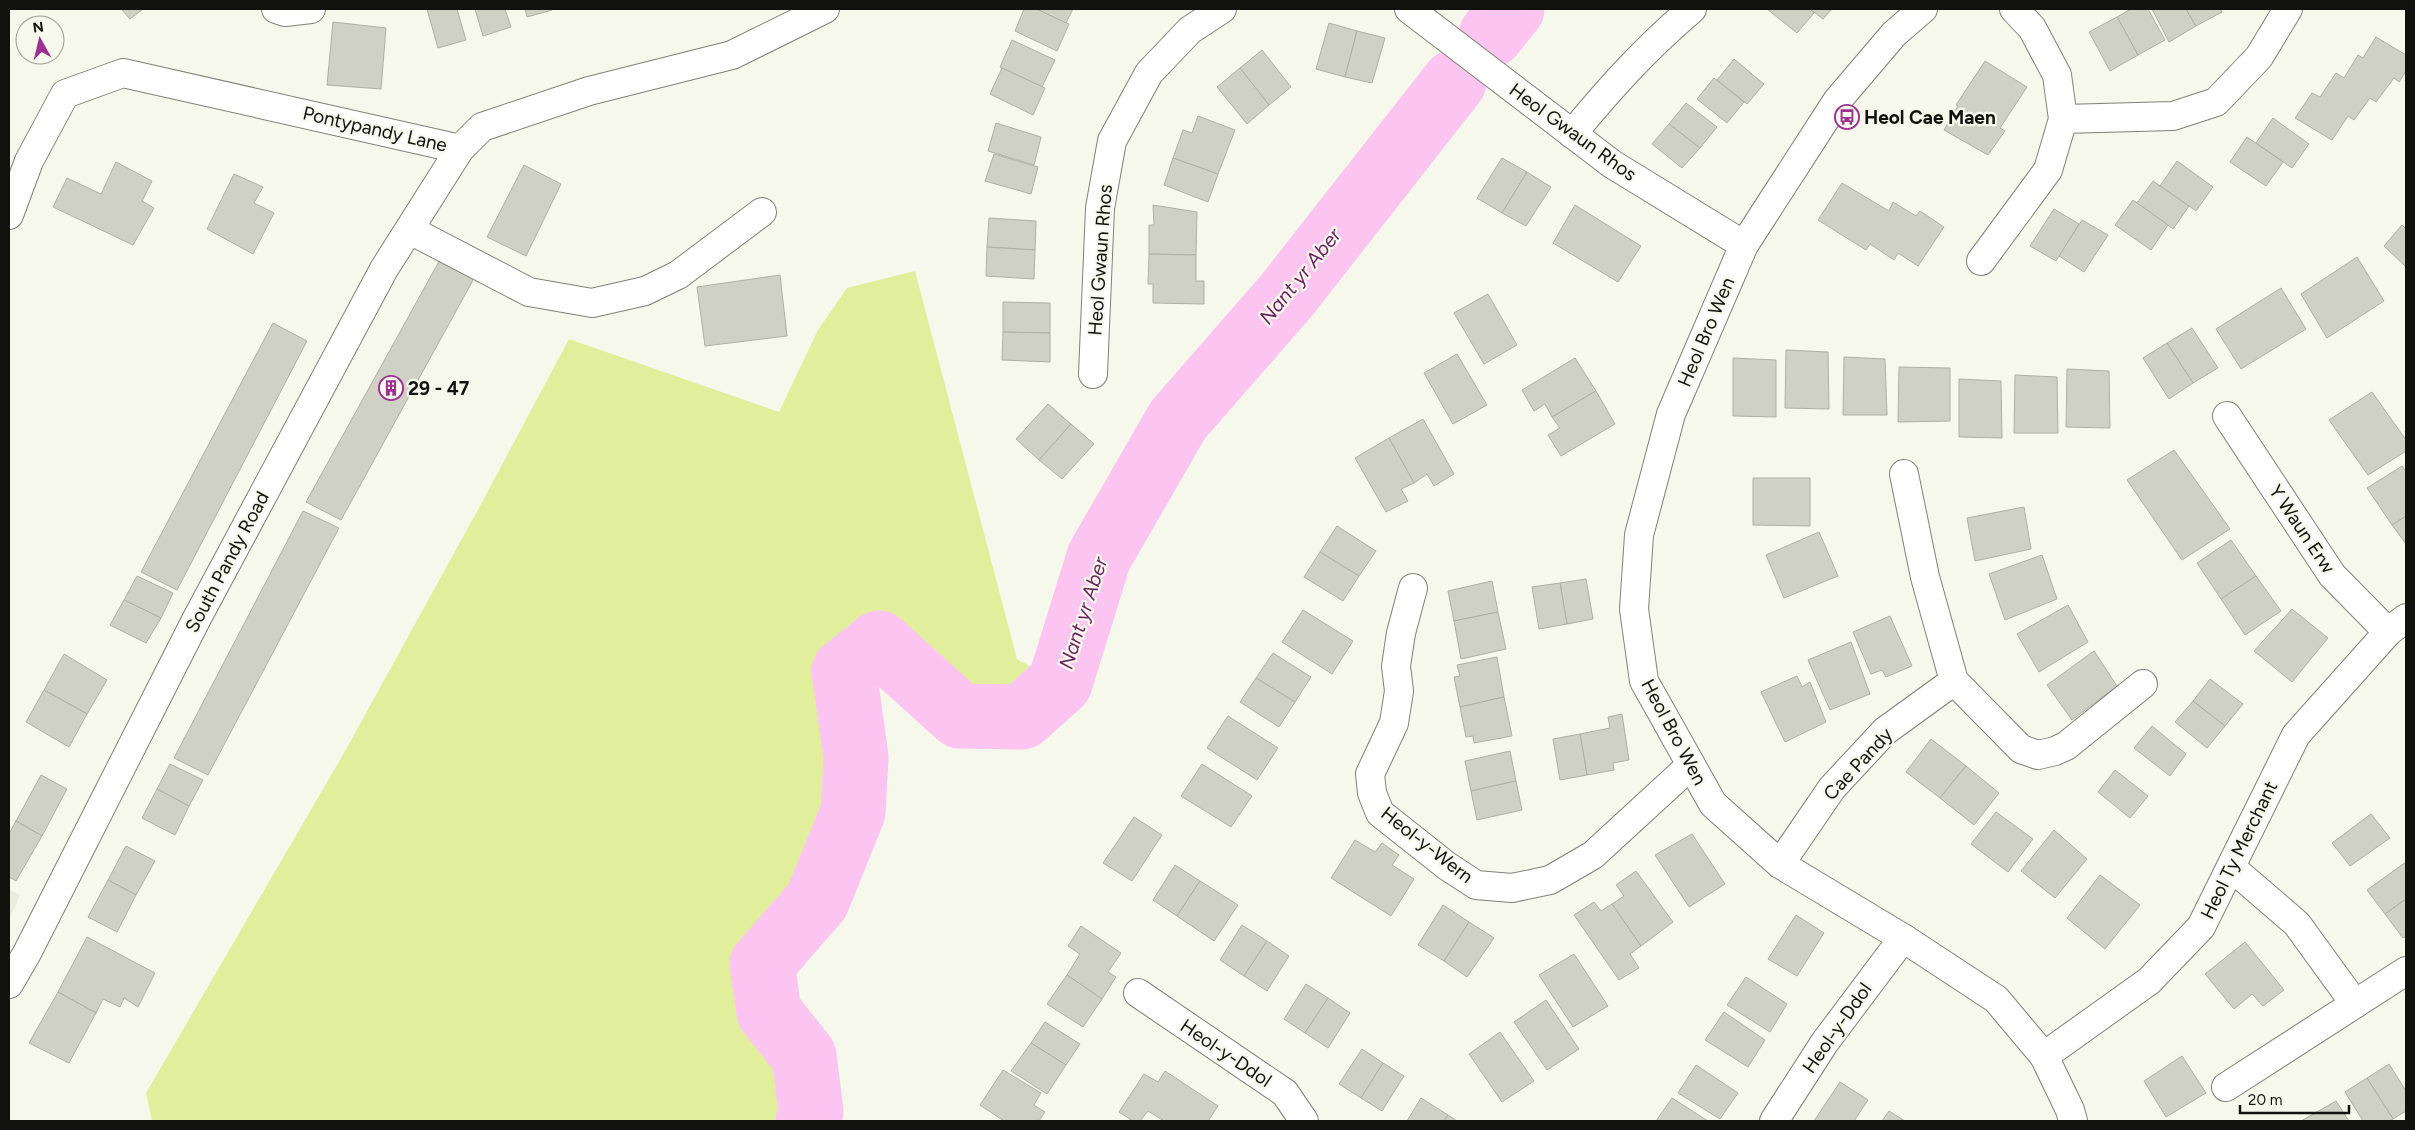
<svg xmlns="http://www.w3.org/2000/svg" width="2415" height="1130" font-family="Figtree,sans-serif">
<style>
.built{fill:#e9edd9}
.green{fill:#e1ef9d}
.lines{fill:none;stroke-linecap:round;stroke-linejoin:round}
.river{stroke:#fcc4f1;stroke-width:65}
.building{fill:#ced1c4;stroke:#aeb0a4}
.minor-casing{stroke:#7f8276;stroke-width:30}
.minor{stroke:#fff;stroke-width:28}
.labels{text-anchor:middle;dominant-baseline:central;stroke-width:4.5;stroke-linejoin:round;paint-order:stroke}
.poi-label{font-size:19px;font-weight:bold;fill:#11120d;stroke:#f6f8eb;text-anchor:start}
.street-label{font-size:19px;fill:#11120d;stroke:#f6f8eb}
.water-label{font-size:20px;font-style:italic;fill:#6f2165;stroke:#f6f8eb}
</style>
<rect width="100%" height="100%" fill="#f6f8eb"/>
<path class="built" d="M9,889l11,6 -11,25z"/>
<path class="green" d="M915,271l102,388 43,24 -38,34 -62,-1 -81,-73 -35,28 12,86 -3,55 -36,89 -55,63 7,48 35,44 7,55 -3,10h-656l-6,-28 198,-340 136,-247 89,-167 210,73 39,-82 29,-42z"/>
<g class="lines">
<g class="river">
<path d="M1491,35l21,-26"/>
<path d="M808,1121l3,-10 -7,-55 -35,-44 -7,-48 55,-63 36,-89 3,-55 -12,-86 35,-28 81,73 62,1 38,-34 39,-126 79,-137 109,-125 167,-213"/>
</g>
</g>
<g class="building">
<path d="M121,9h22l-13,10z"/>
<path d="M427,9h30l9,31 -28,8z"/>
<path d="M475,9h30l6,18 -28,9z"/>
<path d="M525,9h26l1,1 -25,7z"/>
<path d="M1024,9h13l32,15 -12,27 -42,-20z"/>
<path d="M1037,9h36l-7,14z"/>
<path d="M1767,9h43l4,4 -17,20z"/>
<path d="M1810,9h22l-9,10z"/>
<path d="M2131,9h17l17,31 -27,15 -21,-38z"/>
<path d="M2152,9h34l10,17 -27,16z"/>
<path d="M2186,9h34l2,3 -26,14z"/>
<path d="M2117,17l21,38 -28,16 -21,-39z"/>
<path d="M333,22l53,6 -5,61 -54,-4z"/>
<path d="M1329,23l28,8 -12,46 -29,-8z"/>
<path d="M1357,31l28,7 -13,45 -27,-6z"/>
<path d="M2376,37l30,18v16l-7,11 -5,-4 -18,24 -6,-4 -16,22 -6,-4 -16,24 -37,-22 17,-25 8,4 16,-24 8,5 14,-23 5,3z"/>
<path d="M1012,40l43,20 -13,27 -42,-20z"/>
<path d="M1262,50l29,37 -22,18 -29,-37z"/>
<path d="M1734,59l30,25 -17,20 -30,-24z"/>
<path d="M1985,61l42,26 -27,41 5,3 -17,24 -44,-25 14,-24 -2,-1z"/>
<path d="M1002,68l43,20 -12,27 -43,-21z"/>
<path d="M1240,68l29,37 -22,19 -30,-37z"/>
<path d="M1714,78l30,24 -17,21 -30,-24z"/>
<path d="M1686,103l31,24 -17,21 -31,-24z"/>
<path d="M1198,116l37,14 -17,44 -45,-16 10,-28 9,3z"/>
<path d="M2273,118l36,26 -17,24 -36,-25z"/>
<path d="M996,123l45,14 -7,28 -46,-14z"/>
<path d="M1669,124l31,24 -18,20 -30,-24z"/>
<path d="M2247,137l36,25 -17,24 -36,-24z"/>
<path d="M994,154l44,13 -7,27 -46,-13z"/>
<path d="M1173,158l45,16 -10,28 -44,-17z"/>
<path d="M1502,158l25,14 -25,41 -25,-15z"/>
<path d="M2177,161l36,26 -17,24 -36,-25z"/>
<path d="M116,162l36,19 -10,20 12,7 -21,37 -80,-38 14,-29 34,16z"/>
<path d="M524,165l37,19 -35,72 -39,-19z"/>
<path d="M1527,172l24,15 -25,39 -24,-13z"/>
<path d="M234,174l29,13 -9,16 20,10 -21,41 -46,-25z"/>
<path d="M2153,181l36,25 -16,23 -36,-26z"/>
<path d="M1842,183l47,28 4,-9 23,14 4,-5 24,16 -26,39 -20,-13 -4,7 -24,-16 -4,6 -48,-30z"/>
<path d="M2133,200l35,25 -17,25 -36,-25z"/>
<path d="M1153,205l44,7 -1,43 -47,-1v-29h5z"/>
<path d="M1575,205l66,41 -23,36 -65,-39z"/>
<path d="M2054,209l25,15 -23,37 -26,-15z"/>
<path d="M989,218l47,3 -1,29 -48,-3z"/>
<path d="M2082,220l26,15 -24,37 -25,-16z"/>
<path d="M2402,225l4,4v38l-22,-21z"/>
<path d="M987,247l48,3 -1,29 -48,-3z"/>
<path d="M1149,254l47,1v26h8v23l-51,-1v-19h-5z"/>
<path d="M442,256l35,17 -136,247 -35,-18z"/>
<path d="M2357,257l27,44 -57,37 -26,-44z"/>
<path d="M780,275l7,61 -82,10 -8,-59z"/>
<path d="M2281,288l25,41 -65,40 -25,-40z"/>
<path d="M1488,294l29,51 -33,19 -30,-51z"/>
<path d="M1003,302l47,1v30l-47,-1z"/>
<path d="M273,323l34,18 -130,249 -36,-18z"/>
<path d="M2192,328l26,40 -25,15 -26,-40z"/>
<path d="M1003,332l47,1v29l-48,-2z"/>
<path d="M2167,343l26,40 -24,16 -26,-41z"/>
<path d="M1786,350l42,2 1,57 -44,-1z"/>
<path d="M1457,354l30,51 -34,19 -29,-51z"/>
<path d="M1844,357l41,2 2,56h-44z"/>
<path d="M1575,358l21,33 -44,26 -7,-13 -11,7 -12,-21z"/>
<path d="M1733,358l43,2v57l-43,-1z"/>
<path d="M1899,367l51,1v53l-52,1z"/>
<path d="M2067,369l42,2 1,57 -44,-1z"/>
<path d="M2015,375l42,2 1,56h-44z"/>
<path d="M1959,379l42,2 1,57 -43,-1z"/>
<path d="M1596,391l19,33 -54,32 -13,-21 12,-7 -8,-11z"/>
<path d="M2372,392l34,48v11l-38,24 -39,-55z"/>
<path d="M1048,404l23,20 -32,36 -23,-21z"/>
<path d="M1423,419l31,55 -20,12 -7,-12 -13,9 -25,-45z"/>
<path d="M1071,424l23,20 -32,35 -23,-19z"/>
<path d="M1389,438l25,45 -13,6 7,12 -22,11 -31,-54z"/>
<path d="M2174,450l56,79 -48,31 -55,-80z"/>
<path d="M2402,466l4,6v44l-14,9 -25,-37z"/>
<path d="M1753,478h57v48l-57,-1z"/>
<path d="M2024,507l7,42 -56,12 -8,-43z"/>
<path d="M303,511l36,17 -131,247 -34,-17z"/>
<path d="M2406,516v28l-14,-19z"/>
<path d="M1337,526l39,25 -17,25 -39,-24z"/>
<path d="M1819,532l19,44 -54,22 -18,-43z"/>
<path d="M2231,540l25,36 -35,23 -24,-36z"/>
<path d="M1320,552l39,24 -16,25 -39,-24z"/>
<path d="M2042,555l15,44 -52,21 -16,-46z"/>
<path d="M137,576l36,17 -12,25 -37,-18z"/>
<path d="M2256,576l25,35 -36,24 -24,-36z"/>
<path d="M1586,579l7,40 -26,5 -7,-41z"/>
<path d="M1492,581l6,31 -44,9 -6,-30z"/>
<path d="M1560,583l7,41 -28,5 -7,-42z"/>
<path d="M124,600l37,18 -15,25 -36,-18z"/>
<path d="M2068,605l20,37 -49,30 -22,-38z"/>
<path d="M2292,609l36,29 -36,44 -38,-31z"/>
<path d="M1303,610l50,31 -21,33 -50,-32z"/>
<path d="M1498,612l8,37 -45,10 -7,-38z"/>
<path d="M1890,616l22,50 -26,11 -4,-7 -11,4 -18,-42z"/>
<path d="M1851,642l19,52 -40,16 -22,-50z"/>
<path d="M2094,651l23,35 -45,34 -25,-35z"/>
<path d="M1273,653l38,24 -16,25 -39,-24z"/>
<path d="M64,654l43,26 -20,34 -43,-24z"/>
<path d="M1497,657l7,40 -44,10 -6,-30 6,-1 -3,-11z"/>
<path d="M1797,676l5,11 8,-5 16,40 -41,20 -24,-50z"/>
<path d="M1256,678l39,24 -16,25 -39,-25z"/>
<path d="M2210,679l33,25 -18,22 -32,-25z"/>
<path d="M44,690l43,24 -18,33 -43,-25z"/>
<path d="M1504,697l8,39 -38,7 -1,-7 -7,1 -6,-30z"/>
<path d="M2193,701l32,25 -18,22 -32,-26z"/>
<path d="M1622,714l7,46 -16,3 1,7 -27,5 -7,-41 30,-6 -2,-11z"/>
<path d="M1228,716l50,32 -21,32 -50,-32z"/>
<path d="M2152,726l34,28 -16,22 -36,-28z"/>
<path d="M1580,734l7,41 -27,5 -7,-41z"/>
<path d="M1931,739l35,27 -26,32 -34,-26z"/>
<path d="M1510,751l6,30 -45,10 -6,-30z"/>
<path d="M170,764l33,16 -14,26 -32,-17z"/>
<path d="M1202,764l50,32 -21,31 -50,-31z"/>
<path d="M1966,766l33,27 -25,32 -34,-27z"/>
<path d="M2115,770l33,26 -18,22 -32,-26z"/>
<path d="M41,775l26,14 -25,47 -26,-15z"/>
<path d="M1516,781l6,29 -45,10 -6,-29z"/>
<path d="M157,789l32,17 -14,29 -33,-17z"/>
<path d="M1996,812l37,27 -25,33 -37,-28z"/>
<path d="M2371,814l19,24 -40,28 -18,-23z"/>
<path d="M1134,817l28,18 -30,46 -29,-18z"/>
<path d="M16,821l26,15 -26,45 -7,-4v-43z"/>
<path d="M2054,830l33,29 -32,39 -34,-27z"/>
<path d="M1692,834l33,50 -36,23 -34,-52z"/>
<path d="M1355,840l20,12 7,-9 17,12 -7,10 22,14 -23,37 -60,-38z"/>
<path d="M126,846l29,15 -19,34 -28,-15z"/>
<path d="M2406,862v37l-21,15 -18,-24z"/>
<path d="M1175,865l25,16 -23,35 -24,-16z"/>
<path d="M1636,871l37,51 -32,24 -29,-42 12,-8 -8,-11z"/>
<path d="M2100,875l40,30 -35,44 -38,-31z"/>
<path d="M108,880l28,15 -19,37 -29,-15z"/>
<path d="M1200,881l38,24 -24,36 -37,-25z"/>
<path d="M2406,899v37l-3,2 -18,-24z"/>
<path d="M1594,902l7,9 11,-7 29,42 -11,8 9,14 -20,12 -45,-65z"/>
<path d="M1443,905l26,17 -25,39 -26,-16z"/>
<path d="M1796,915l28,18 -27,43 -29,-17z"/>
<path d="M1469,922l25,16 -27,39 -23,-16z"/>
<path d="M1242,925l25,16 -23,35 -24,-16z"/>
<path d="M1081,926l40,27 -13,19 8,5 -14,22 -35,-24 13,-21 -12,-8z"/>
<path d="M87,937l68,36 -17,34 -14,-9 -4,9 -17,-8 -7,14 -38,-21z"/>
<path d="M1267,941l22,15 -22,35 -23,-15z"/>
<path d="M2245,942l39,48 -21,16 -11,-12 -18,15 -29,-35z"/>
<path d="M1574,954l34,52 -35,21 -34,-52z"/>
<path d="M1067,975l35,24 -19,28 -36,-23z"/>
<path d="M1746,977l41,27 -17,28 -43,-27z"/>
<path d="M1306,984l22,14 -23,35 -21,-14z"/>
<path d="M58,992l38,21 -27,50 -40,-20z"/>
<path d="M1328,998l22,15 -22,35 -23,-15z"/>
<path d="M1546,1000l33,49 -32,21 -33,-48z"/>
<path d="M1724,1012l41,28 -17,27 -43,-27z"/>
<path d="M1045,1022l35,22 -14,21 -35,-22z"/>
<path d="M1500,1032l34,49 -32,21 -33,-48z"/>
<path d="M1031,1043l35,22 -19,29 -36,-23z"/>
<path d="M1362,1049l21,14 -22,35 -22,-14z"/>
<path d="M2182,1056l24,37 -40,24 -22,-36z"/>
<path d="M1383,1063l21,13 -22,35 -21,-13z"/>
<path d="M2389,1064l17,27v20l-13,8 -26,-41z"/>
<path d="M1696,1065l42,28 -18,26 -42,-26z"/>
<path d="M1003,1070l38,23 -7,12 11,7 -6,9h-35l-24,-16z"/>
<path d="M1165,1071l53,35 -10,15h-44l-16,-10 -8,10h-7l-14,-9 25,-38 14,8z"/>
<path d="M2367,1078l26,41 -4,2h-26l-18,-29z"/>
<path d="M1840,1082l28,18 -14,21h-40z"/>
<path d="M1421,1098l27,17 -4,6h-37z"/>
<path d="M1672,1098l36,23h-52z"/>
<path d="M2336,1101l13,20h-48z"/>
<path d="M1889,1111l16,10h-23z"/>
<path d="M1448,1115l9,6h-13z"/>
</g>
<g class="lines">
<defs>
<g id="minor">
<path d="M276,9l9,3 26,-3"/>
<path d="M1409,9l203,155 132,81"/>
<path d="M1923,9l-29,25 -57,67 -93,144 -73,169 -32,121 -5,74 10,72 69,123 67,60 123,74 93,61 48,57 26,54 3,11"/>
<path d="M2063,119l110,-3 43,-14 43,-45 29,-48"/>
<path d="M1572,134c39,-47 73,-85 120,-125"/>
<path d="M9,215l20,-54 36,-67 58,-21 337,76 22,-22 107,-36 143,-36 93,-46"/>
<path d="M410,230l119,62 63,11 53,-12 33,-16 84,-63"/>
<path d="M1981,261l67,-91 15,-51 -6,-44 -25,-47 -18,-19"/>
<path d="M1093,374l7,-166 12,-67 37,-68 41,-43 32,-21"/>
<path d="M2227,416l105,159 56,57"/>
<path d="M1904,474l21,103 29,104 67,68 17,6 17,-4 11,-5 77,-62"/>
<path d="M1413,588l-12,45 -5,33 3,25 -5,32 -24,51 2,19 8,20 67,53 29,19 36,3 38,-8 43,-25 98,-90"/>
<path d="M1780,864l52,-76 53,-57 69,-50"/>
<path d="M2232,868l65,56 58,80"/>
<path d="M9,984l18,-31 169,-333 188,-351 76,-120"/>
<path d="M1138,993l147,100 19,28"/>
<path d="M2044,1056l105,-75 52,-54 95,-192 92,-103 18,-14"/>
<path d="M2226,1087l180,-116"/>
<path d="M1774,1121l51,-79 78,-104"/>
</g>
</defs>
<use href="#minor" class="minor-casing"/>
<use href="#minor" class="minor"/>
</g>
<defs>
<symbol id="bus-ring" viewBox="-11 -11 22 22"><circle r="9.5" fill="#f6f8eb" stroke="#9d3090" stroke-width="1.5"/><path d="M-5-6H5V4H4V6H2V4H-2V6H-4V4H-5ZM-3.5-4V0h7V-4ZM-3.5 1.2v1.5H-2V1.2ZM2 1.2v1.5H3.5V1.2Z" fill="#9d3090"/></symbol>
<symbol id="building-ring" viewBox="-11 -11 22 22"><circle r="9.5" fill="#f6f8eb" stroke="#9d3090" stroke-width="1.5"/><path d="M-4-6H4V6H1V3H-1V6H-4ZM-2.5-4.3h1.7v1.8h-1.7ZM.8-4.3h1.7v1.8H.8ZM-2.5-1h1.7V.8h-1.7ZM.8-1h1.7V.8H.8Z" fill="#9d3090"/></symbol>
</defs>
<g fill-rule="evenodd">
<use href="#bus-ring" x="1833" y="103" width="28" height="28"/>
<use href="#building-ring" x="377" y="374" width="28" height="28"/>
</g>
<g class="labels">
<g class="poi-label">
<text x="1864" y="117">Heol Cae Maen</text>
<text x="408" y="388">29 - 47</text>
</g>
<g class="street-label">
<text transform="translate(375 129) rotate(13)">Pontypandy Lane</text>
<text transform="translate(1573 132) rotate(36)">Heol Gwaun Rhos</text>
<text transform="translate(1100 260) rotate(-86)">Heol Gwaun Rhos</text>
<text transform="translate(1706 332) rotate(-67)">Heol Bro Wen</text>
<text transform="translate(2302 529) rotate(56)">Y Waun Erw</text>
<text transform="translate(227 562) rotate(-62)">South Pandy Road</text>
<text transform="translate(1674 732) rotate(62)">Heol Bro Wen</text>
<text transform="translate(1858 764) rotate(-47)">Cae Pandy</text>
<text transform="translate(1427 845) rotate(38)">Heol-y-Wern</text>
<text transform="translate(2239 850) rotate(-64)">Heol Ty Merchant</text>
<text transform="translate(1837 1028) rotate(-55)">Heol-y-Ddol</text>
<text transform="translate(1226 1053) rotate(34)">Heol-y-Ddol</text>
</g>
<g class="water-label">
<text transform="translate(1300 276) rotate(-51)">Nant yr Aber</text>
<text transform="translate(1083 613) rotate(-72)">Nant yr Aber</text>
</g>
</g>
<rect width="2415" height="1130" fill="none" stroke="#11120d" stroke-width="20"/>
<g transform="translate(40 40) rotate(352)"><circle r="24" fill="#f6f8eb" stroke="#9a9c92"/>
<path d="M0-4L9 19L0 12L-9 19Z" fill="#9d3090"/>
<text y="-8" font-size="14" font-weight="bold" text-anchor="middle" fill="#11120d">N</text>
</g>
<path d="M2240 1105v8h109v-8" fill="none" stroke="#11120d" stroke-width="2.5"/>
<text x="2248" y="1105" font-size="15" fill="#11120d" stroke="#f6f8eb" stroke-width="4" paint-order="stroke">20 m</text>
</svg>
